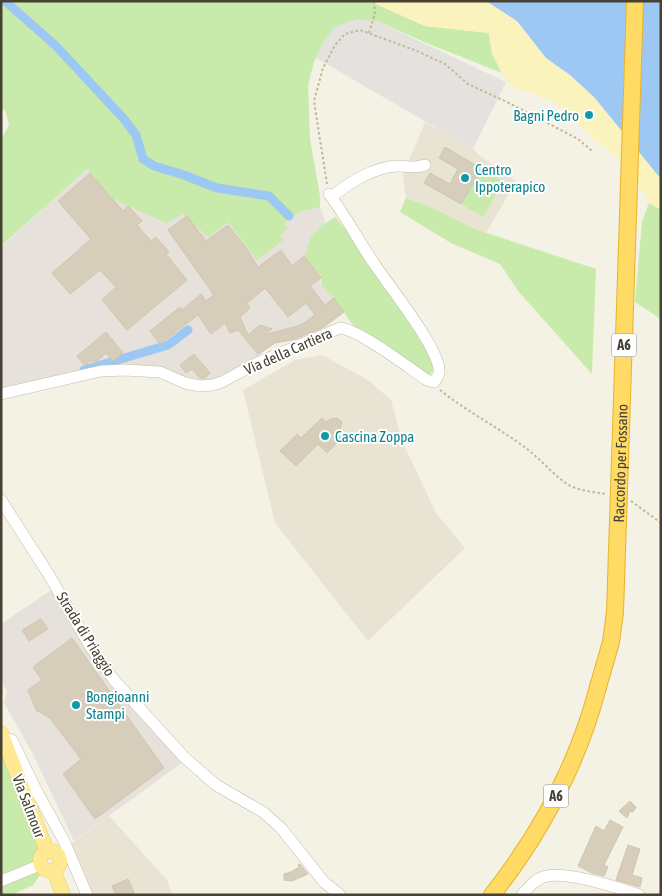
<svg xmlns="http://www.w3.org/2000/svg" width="662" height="896" font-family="'Asap Condensed',sans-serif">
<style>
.residential{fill:#e8e3d3}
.industrial{fill:#e6e1da}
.green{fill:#c8eaab}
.sand{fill:#faf3be}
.parking{fill:#e4e2de}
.water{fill:#9dc8f4}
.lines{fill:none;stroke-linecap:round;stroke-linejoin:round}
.canal{stroke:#9dc8f4;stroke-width:9}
.building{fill:#d6cdba;stroke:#d1c6ad;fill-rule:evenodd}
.minor-casing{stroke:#c2bcaa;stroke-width:12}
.major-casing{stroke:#eacd5c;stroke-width:15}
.highway-casing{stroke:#e6b32d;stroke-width:18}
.path{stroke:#c2b797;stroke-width:2;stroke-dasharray:2.5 2.5;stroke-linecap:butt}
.minor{stroke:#fff;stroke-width:11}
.major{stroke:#ffea93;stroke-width:14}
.highway{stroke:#ffda65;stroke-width:16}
.highway-bridge-casing{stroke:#e6b32d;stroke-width:18;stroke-linecap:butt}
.highway-bridge{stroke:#ffda65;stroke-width:16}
.culture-dot{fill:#0f9aa8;stroke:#fff;stroke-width:2}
.labels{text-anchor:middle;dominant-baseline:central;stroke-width:4;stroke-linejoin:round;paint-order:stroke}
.shield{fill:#fff;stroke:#7e7a71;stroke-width:1}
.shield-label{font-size:14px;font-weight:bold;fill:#464134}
.culture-label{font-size:15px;fill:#0d838f;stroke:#fff;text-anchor:start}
.street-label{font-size:15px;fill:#464134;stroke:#fff}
</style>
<rect width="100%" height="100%" fill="#f4f1e5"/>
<g class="residential">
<path d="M425,122l48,27 7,7 36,25 -30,52 -11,-4 -42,-21 -27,-10 -3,-23z"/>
<path d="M322,355l46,25 23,20 11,41 34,72 29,35 -97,93 -93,-118 -32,-133 52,-30z"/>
<path d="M109,816l58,64 6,15h-84l-22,-48z"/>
</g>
<g class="industrial">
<path d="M87,169l26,30 69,15 46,8 55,18 -3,-5 8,-7 -4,-5 18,-12 18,-4 6,16 -11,8 -7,12 14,44 12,11 10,14 -33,25 -36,6 -16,12 4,9 -43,25 -13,-7 -39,-6 -16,-9 -29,-3 -55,15 -67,15v-147z"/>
<path d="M59,585l58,94 73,78 -116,84 -42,-89 -28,-49 3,-12 -6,-10v-57z"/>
</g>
<g class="green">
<path d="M1,1h368l56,25 64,7 3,21 10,19 -73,-29 -52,-23 -54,22 -9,19 -6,23 2,54 10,57v11l-18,4 -18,12 4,5 -8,7 3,5 -26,20 -29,-38 -20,15 -25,-23 -17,9 -53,-24 -26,-30 -86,77v-106l8,-15 -4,-15 -4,-2z"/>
<path d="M482,169l21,12 -20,36 -22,-13z"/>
<path d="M406,198l27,10 42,21 121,40 -4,105 -73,-82 -19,-28 -49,-21 -51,-31z"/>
<path d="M649,203l12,5v111l-26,-17 7,-80z"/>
<path d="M335,217c19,21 34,46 50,69 17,25 42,55 49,83l-3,5h-4l-52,-32 -23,-18 -18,-26 -12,-11 -1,-9 -17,-22 4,-5c-1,-18 14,-25 27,-34z"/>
<path d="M1,748l44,120 -12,17 -22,10h-10z"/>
</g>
<path class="sand" d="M369,1h117l31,20 29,37 24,17 24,22 62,75 5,7v31l-12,-7 -10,-17 -20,-27 -17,-13 -48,-45 -43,-15 -19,-32 -3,-21 -64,-7z"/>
<path class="parking" d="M357,19l20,2 129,61 -33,67 -157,-91 7,-15 11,-16z"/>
<path class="water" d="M486,1h175v178l-67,-82 -24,-22 -24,-17 -29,-37z"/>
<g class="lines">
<g class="canal">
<path d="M5,1l51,45 68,73 12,16 7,24 11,7 30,9 33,13 52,8 20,20"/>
<path d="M84,370l84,-25 20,-15"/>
</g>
</g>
<g class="building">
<path d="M445,147l37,22 -21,35 -37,-21 6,-10 20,11 8,-15 -19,-11z"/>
<path d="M90,173l33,38 5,-5 14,15 -5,4 14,16 5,-4 13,15 -3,2 21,26 -60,50 -25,-30 14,-13 -16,-17 -30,24 -18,-21 39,-34 -33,-38z"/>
<path d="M187,216l19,25 22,-16 19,24 11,18 23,-17 11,16 12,-10 17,22 -11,8 15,19 9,-7 10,14 -20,15 -32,13 -17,3 -17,11 -20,-24 -8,3 -5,-10 -14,11 -13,-19 -38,29 -10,-13 30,-24 2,3 19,-16 5,7 8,-6 -46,-65zM265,288l23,29 18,-14 9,12 -14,10 -37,10 8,-6 -12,-4 -12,10 -8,-18 10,-9 -3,-5z"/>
<path d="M106,332l17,21 -10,8 -7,-8 -12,11 -3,-4 -6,6 -8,-10z"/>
<path d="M194,354l16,19 -5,5h-5l-8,-9 -6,4 -6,-8z"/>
<path d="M322,418l4,4 5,-3 6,-1 5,4 -2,6 1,1 -4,5 5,4 -15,15 -9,-9 -22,22 -16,-15 17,-17 4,4z"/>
<path d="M41,619l7,10 -19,12 -7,-11z"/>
<path d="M72,638l92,130 -69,51 -32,-45 18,-15 -31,-41 -14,-8 -8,-20 14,-10 -9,-13z"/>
<path d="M630,801l6,6 -3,5 -3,-1 -3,7 -8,-7z"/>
<path d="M610,820l13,7 -19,38 4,2 -4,9 -12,-3 -14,-7 18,-40 8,5z"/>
<path d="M628,845l12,4 -8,26 10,3 -2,9 -24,-7z"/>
<path d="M300,864l8,10 -16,7 -8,-1v-6l7,-2 8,-5 -1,-2z"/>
<path d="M128,879l7,16h-19l-4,-9z"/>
</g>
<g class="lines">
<defs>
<g id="minor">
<path d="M332,197c16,-14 44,-31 66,-31 12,0 16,3 27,-1"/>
<path d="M1,394l100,-23 23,-1 36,2 25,11 15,3 13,-1 9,-3 35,-19 83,-35c20,2 69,40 87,52l7,2c3,-4 6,-8 5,-13 -2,-23 -49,-82 -64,-104 -16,-23 -29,-49 -46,-71"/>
<path d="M1,500l48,75 41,71 24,34 70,77 32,28 47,27 18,16 43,54 16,13"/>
<path d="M1,738l11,2 24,50 28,51 23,54"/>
<path d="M1,881l39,-16"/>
<path d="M522,895c6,-7 12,-15 21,-18 21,-7 74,10 96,18"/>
</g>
<g id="major">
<path d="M1,733l46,118"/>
<circle cx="50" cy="861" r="10"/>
<path d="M54,871l9,24"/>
</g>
<path id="highway" d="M492,895c49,-62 86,-132 106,-208"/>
</defs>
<use href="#minor" class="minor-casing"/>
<use href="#major" class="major-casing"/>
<use href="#highway" class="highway-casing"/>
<g class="path">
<path d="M369,33l6,-19 -1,-13"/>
<path d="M327,184l-13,-83 9,-33 12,-23 10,-11 15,-4 57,21 28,13 23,20 41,19 69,36 14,12"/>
<path d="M440,390c26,21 56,36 83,56 16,11 28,27 44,38 11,7 27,8 40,10"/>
<path d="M631,501l30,22"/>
</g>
<use href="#minor" class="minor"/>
<use href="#major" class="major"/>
<use href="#highway" class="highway"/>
<defs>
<g id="highway-bridge">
<path id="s1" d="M598,687l13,-45 4,-30 20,-611"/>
</g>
</defs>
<use href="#highway-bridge" class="highway-bridge-casing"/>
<use href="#highway-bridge" class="highway-bridge"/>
</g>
<g class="culture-dot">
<circle cx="589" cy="115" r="5"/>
<circle cx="465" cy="178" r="5"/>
<circle cx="325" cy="436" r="5"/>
<circle cx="76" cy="705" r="5"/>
</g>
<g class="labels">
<g class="shield">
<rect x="611.5" y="333.5" width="25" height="23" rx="4"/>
<rect x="543.5" y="784.5" width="25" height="23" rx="4"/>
</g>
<g class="shield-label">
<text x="624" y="345">A6</text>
<text x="556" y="796">A6</text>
</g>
<g class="culture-label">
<text x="579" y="115" text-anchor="end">Bagni Pedro</text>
<text x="475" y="169">Centro<tspan x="475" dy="17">Ippoterapico</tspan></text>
<text x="335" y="436">Cascina Zoppa</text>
<text x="86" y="696">Bongioanni<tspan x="86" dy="17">Stampi</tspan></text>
</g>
<g class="street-label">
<text transform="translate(288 351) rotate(-24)">Via della Cartiera</text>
<text stroke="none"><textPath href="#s1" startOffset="226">Raccordo per Fossano</textPath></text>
<text transform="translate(86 634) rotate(58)">Strada di Priaggio</text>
<text transform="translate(29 806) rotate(69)">Via Salmour</text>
</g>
</g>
<rect width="662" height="896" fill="none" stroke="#464134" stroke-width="5"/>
</svg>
